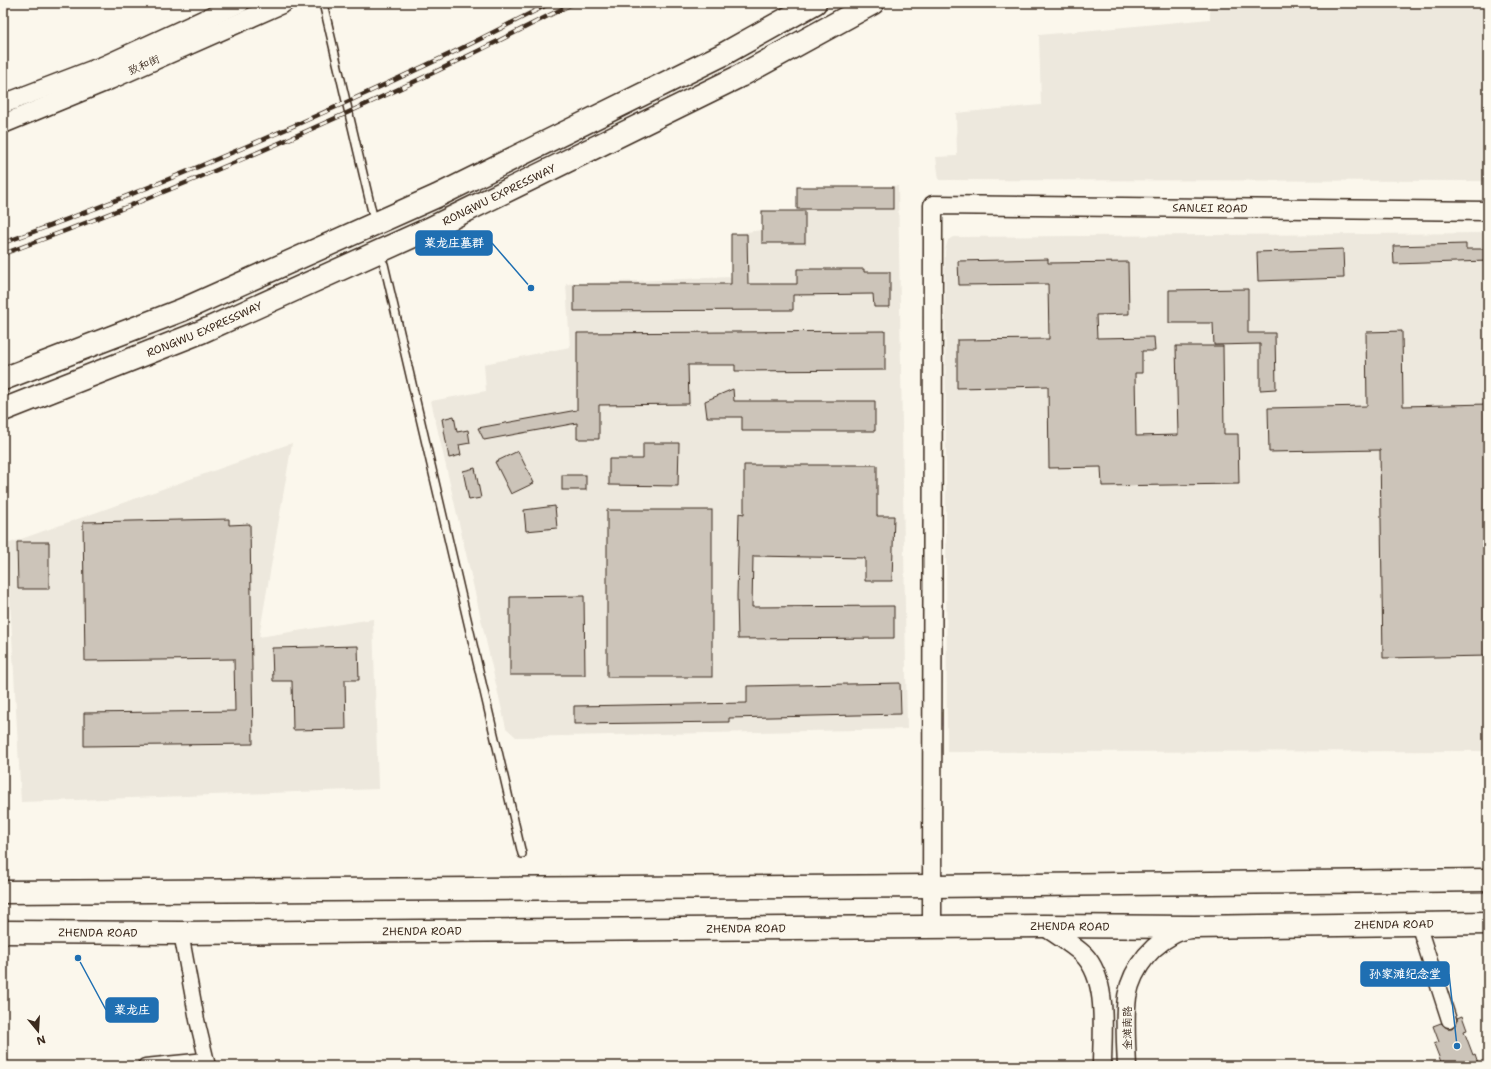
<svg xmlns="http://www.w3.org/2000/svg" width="1491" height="1069" font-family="'Shantell Sans','LXGW WenKai TC',sans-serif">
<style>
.built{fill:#ede8dd}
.building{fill:#ccc4b9;stroke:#3b2a1e}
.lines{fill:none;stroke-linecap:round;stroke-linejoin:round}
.service-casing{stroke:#3b2a1e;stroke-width:10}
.minor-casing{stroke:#3b2a1e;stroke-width:17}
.tertiary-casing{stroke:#3b2a1e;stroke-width:21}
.trunk-casing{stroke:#3b2a1e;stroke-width:25}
.motorway-casing{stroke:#3b2a1e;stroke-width:25}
.service{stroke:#fbf7ec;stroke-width:7}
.minor{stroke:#fbf7ec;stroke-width:14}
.tertiary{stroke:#fbf7ec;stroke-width:18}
.trunk{stroke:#fbf7ec;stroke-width:22}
.motorway{stroke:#fbf7ec;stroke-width:22}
.rail-casing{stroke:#3b2a1e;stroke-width:4.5}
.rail{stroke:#fbf7ec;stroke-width:3;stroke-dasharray:9;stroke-linecap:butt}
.labels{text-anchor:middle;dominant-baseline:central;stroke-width:3.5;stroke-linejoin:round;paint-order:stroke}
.street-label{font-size:11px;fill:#3b2a1e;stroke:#fbf7ec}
.leader{fill:none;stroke:#1f6fb2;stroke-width:1.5}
.callout-dot{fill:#1f6fb2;stroke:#fbf7ec;stroke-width:1.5}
.callout{fill:#1f6fb2;stroke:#1f6fb2;stroke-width:1.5}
.callout-label{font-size:12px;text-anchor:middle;font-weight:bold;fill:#fff}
</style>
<rect width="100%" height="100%" fill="#fbf7ec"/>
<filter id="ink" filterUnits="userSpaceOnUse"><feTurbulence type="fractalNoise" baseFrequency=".025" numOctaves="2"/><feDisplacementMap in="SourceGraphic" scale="8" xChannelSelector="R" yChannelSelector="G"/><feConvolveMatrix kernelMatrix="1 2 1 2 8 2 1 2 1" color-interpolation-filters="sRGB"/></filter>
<g filter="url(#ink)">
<g class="built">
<path d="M1210,3h278v178l-549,-1 -3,-23 21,-1 -1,-43 85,-8 -2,-70 171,-16z"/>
<path d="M898,186l9,543 -391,8 -10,-9 -75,-327 55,-10 -2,-27 86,-17 -4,-63 165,-7v-43l31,-4 37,-17 -2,-26z"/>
<path d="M1488,233v518l-541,1 -2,-501 3,-11 5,-3z"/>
<path d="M292,443l-33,194 114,-18 5,170 -357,13 -14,-258z"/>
<path d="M899,1065l177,1h-177z"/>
</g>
<g class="building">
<rect x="797" y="187" width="96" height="22"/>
<rect x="762" y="211" width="43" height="32"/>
<path d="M731,234h16l1,50h49v-15h67v3h26v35h-16l-1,-13 -80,1v15l-219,1v-27h157z"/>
<path d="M1466,244v5h22v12l-94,3 -1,-18z"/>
<path d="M1343,249l1,29 -86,3 -1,-29z"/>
<path d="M1048,259v4l80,-1 1,52 -33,1 1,23 57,-1 1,14h-13v22h-7l1,63 42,-1 -2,-89h47l1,88h14l1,50 -137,2 -1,-19 -52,1 -1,-82 -91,2v-48l92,-1 -1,-55 -89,1 -1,-24z"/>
<path d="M1248,289v44h27l1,56 -16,1v-46l-46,1 -1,-22h-44v-33z"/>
<path d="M885,331v39l-150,1v-6h-47l1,39 -90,1v34h-22v-16l-93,17 -6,-12 99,-18v-77z"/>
<path d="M1402,331l1,75 85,-2v252l-105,2 -3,-208 -111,2 -1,-44 99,-2 -1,-74z"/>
<path d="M733,389l1,12h141v30h-133v-14h-35l-2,-16z"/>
<path d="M454,416l3,16 11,-2 2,13 -11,2 2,10 -12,3 -7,-39z"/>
<path d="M643,443h36l-1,43 -69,-1v-26h34z"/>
<path d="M518,451l16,32 -23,11 -16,-32z"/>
<path d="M744,465h133v51h17l-2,65h-27v-23l-112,-2 -1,51 142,-1v32l-156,1 -1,-43 2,-83 5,1z"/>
<path d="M475,468l6,30 -12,2 -6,-29z"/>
<rect x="562" y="475" width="24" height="15"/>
<path d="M555,506l2,22 -31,3 -2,-21z"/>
<rect x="607" y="510" width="105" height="167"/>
<path d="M229,519v6l21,-1 3,220 -169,2v-33l151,-2 -1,-52 -149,2 -2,-139z"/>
<path d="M17,542h32v47h-31z"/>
<path d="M584,596l1,79h-75v-78z"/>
<path d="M358,646l1,34h-14l1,49 -53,1 -1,-49h-19l-1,-33z"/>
<path d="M900,683l1,31 -172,4v4l-155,2v-18l173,-3v-17z"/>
<path d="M1462,1016l5,14 -3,1 9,24 2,-1 4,12h-33l-2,-5 -3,1 -7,-18 5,-2 -6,-16 8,-3 6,5h5l5,-6v-4z"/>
</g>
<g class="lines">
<defs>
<g id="service">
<path d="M323,3l50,213"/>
<path d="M384,264l138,590"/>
</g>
<g id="minor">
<path d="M1418,924l31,96"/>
<path d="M181,933l16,87 11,46"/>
<path d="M145,1066l61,-6"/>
</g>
<g id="tertiary">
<path d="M3,104l102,-39 135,-62"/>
<path d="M3,124l107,-44 174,-77"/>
<path d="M1044,926c13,9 28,18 40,29 25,26 18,78 18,111"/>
<path id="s1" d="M932,927l1,-722 555,6"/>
<path d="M1127,1066c-1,-19 -2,-39 -1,-59 1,-30 20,-58 46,-72 5,-3 12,-5 18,-6"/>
</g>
<g id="trunk">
<path d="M3,892l929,-6 556,-6"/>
<path id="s2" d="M3,932l178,1 863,-7 150,1 294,-4"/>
</g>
<g id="motorway">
<path d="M3,379l179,-69 255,-114 285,-141 93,-52"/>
<path id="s3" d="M3,410l198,-78 228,-103 311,-153 133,-73"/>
</g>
</defs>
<use href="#service" class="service-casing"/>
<use href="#minor" class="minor-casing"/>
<use href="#tertiary" class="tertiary-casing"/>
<use href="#trunk" class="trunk-casing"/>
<use href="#motorway" class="motorway-casing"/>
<use href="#service" class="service"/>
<use href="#minor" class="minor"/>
<use href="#tertiary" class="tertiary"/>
<use href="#trunk" class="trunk"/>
<use href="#motorway" class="motorway"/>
<defs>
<g id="rail">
<path d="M3,243c147,-53 291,-115 432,-182 39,-18 77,-39 116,-58"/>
<path d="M3,254c148,-54 294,-116 436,-184 45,-21 90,-45 135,-67"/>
</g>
</defs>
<use href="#rail" class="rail-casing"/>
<use href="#rail" class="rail"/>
</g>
</g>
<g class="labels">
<g class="street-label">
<text transform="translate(144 65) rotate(-24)">致和街</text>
<text stroke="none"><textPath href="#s3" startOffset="541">RONGWU EXPRESSWAY</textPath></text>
<text stroke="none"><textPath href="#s1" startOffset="999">SANLEI ROAD</textPath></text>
<text stroke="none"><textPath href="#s3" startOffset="217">RONGWU EXPRESSWAY</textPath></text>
<text stroke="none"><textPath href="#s2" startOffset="1391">ZHENDA ROAD</textPath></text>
<text stroke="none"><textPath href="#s2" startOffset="1067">ZHENDA ROAD</textPath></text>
<text stroke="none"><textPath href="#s2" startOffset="743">ZHENDA ROAD</textPath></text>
<text stroke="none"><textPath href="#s2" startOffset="419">ZHENDA ROAD</textPath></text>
<text stroke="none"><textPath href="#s2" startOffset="95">ZHENDA ROAD</textPath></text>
<text transform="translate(1127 1028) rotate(-90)">金滩南路</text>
</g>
</g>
<path class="leader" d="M531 288L492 243M1457 1046L1449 974M78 958L106 1010"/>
<g class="callout-dot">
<circle cx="531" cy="288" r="4"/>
<circle cx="1457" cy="1046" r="4"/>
<circle cx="78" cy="958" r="4"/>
</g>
<g class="callout">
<rect x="416" y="231" width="76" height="24" rx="4"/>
<rect x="1361" y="962" width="88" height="24" rx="4"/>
<rect x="106" y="998" width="52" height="24" rx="4"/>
</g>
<g class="callout-label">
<text x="454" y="247">莱龙庄墓群</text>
<text x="1405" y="978">孙家滩纪念堂</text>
<text x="132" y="1014">莱龙庄</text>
</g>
<rect width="1491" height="1069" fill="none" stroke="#fbf7ec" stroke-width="16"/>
<rect x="8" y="8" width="1475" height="1053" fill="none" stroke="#3b2a1e" stroke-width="1.5" filter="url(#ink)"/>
<g transform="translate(38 1031) rotate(162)" stroke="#fbf7ec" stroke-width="3" paint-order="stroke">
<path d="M0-3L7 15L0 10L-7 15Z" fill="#3b2a1e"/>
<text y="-6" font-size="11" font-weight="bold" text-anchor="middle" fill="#3b2a1e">N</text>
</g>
</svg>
